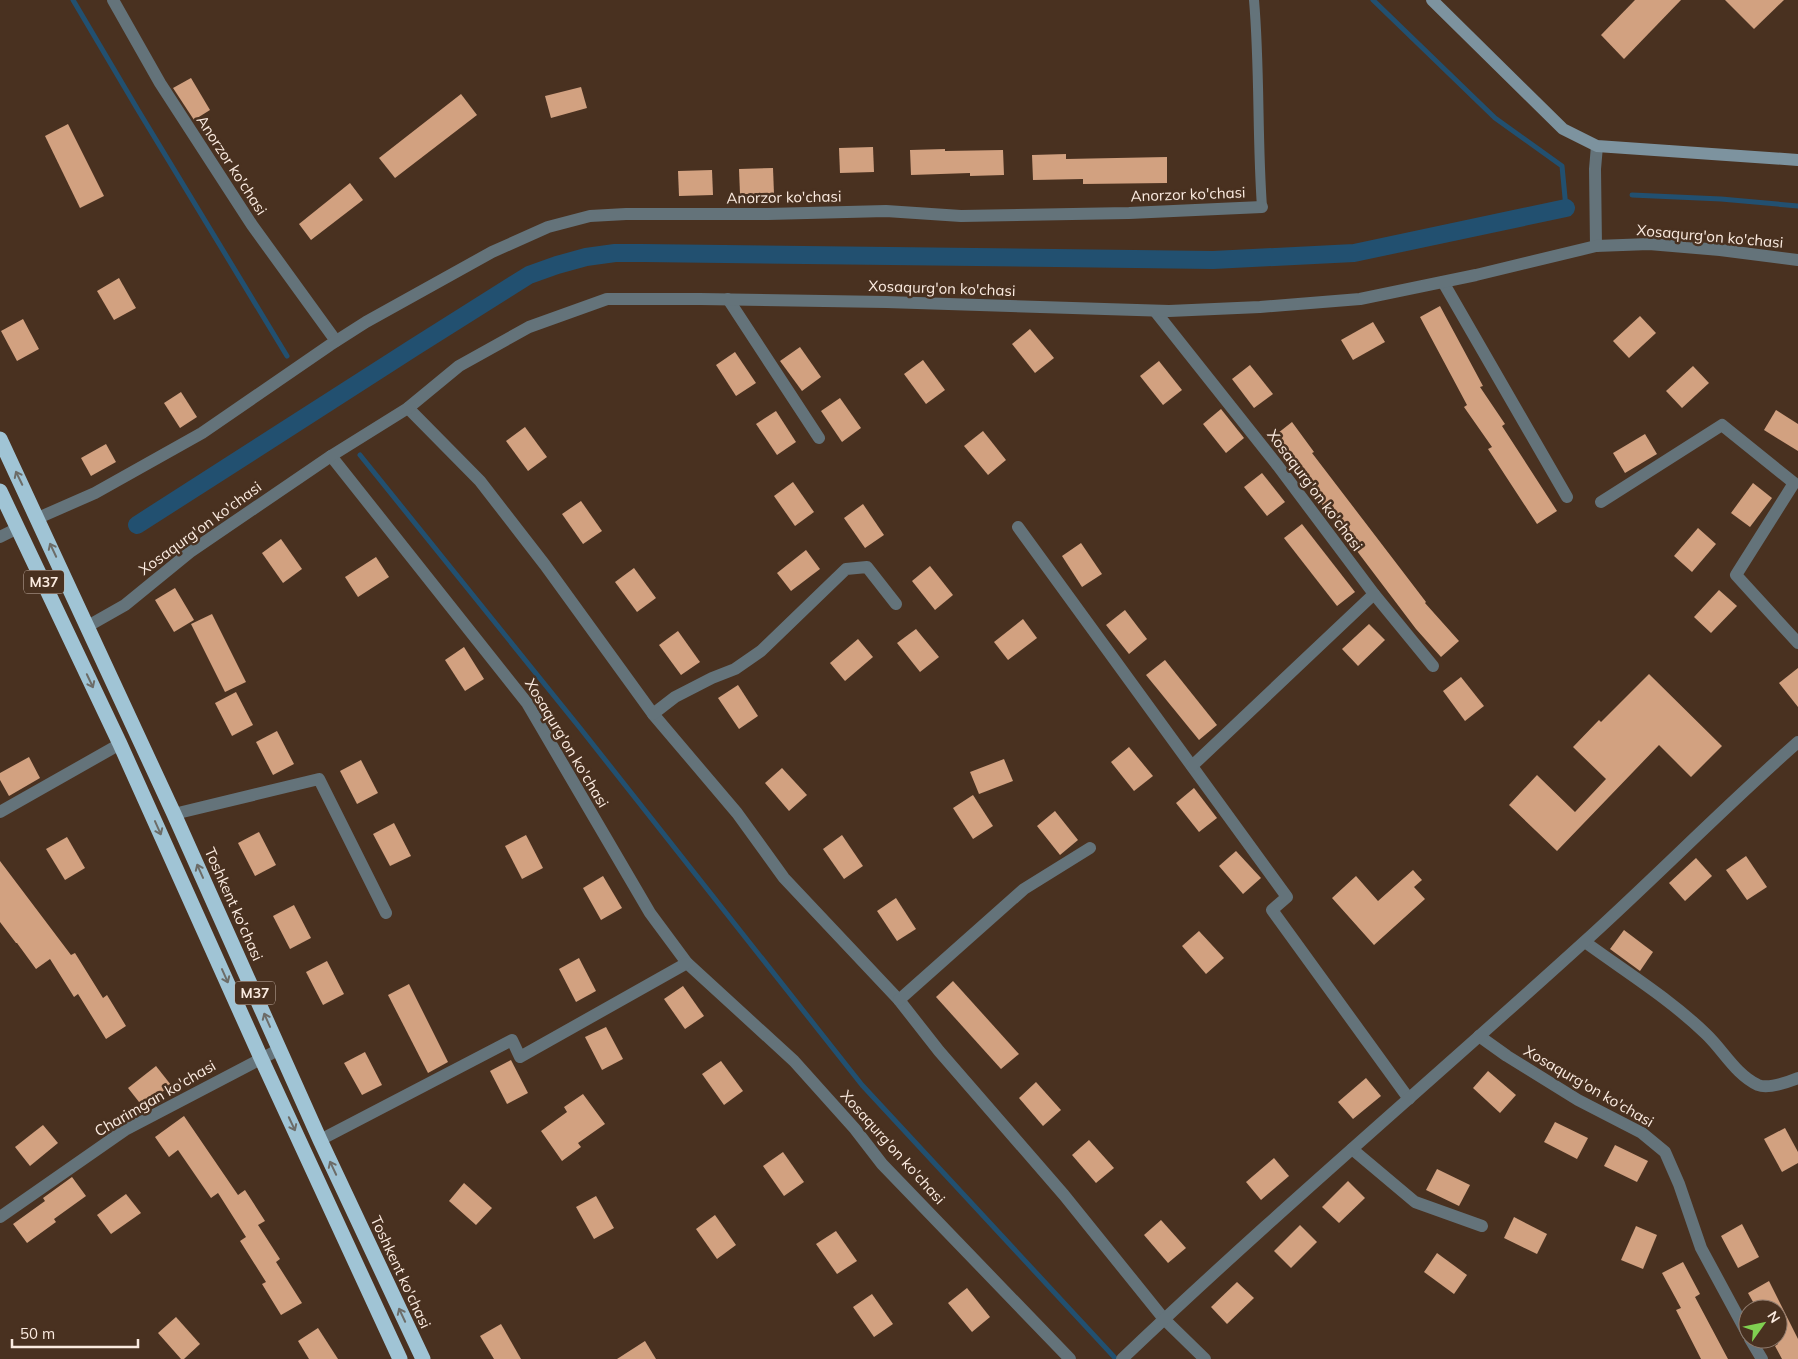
<svg xmlns="http://www.w3.org/2000/svg" width="1798" height="1359" font-family="Mulish,sans-serif">
<style>
.lines{fill:none;stroke-linecap:round;stroke-linejoin:round}
.stream{stroke:#225070;stroke-width:5}
.canal{stroke:#225070;stroke-width:18}
.building{fill:#d2a180}
.lane{stroke:#64737a;stroke-width:10}
.street{stroke:#64737a;stroke-width:12}
.secondary{stroke:#7d939f;stroke-width:12}
.highway{stroke:#a0c4d5;stroke-width:15}
.oneway{stroke:#6c6c68}
.labels{text-anchor:middle;dominant-baseline:central;stroke-width:5;stroke-linejoin:round;paint-order:stroke}
.shield{fill:#493120;stroke:#c6b3a6;stroke-width:1}
.shield-label{font-size:14px;font-weight:bold;fill:#fbebe0}
.street-label{font-size:15px;fill:#fbebe0;stroke:#493120}
</style>
<rect width="100%" height="100%" fill="#493120"/>
<g class="lines">
<g class="stream">
<path d="M73,0l65,110 149,246"/>
<path d="M1373,0l122,118 67,48 4,42"/>
<path d="M1632,195l89,4 77,7"/>
<path d="M360,455l220,273 282,357 254,274"/>
</g>
<path class="canal" d="M137,525l276,-177 116,-73 28,-10 29,-8 29,-4h28l570,7 141,-7 212,-45"/>
</g>
<g class="building">
<path d="M1635,0h46l-57,59 -23,-24z"/>
<path d="M1725,0h59l-30,29z"/>
<path d="M191,78l19,32 -16,10 -21,-32z"/>
<path d="M581,87l6,21 -36,10 -6,-22z"/>
<path d="M461,94l16,21 -82,63 -16,-20z"/>
<path d="M68,124l36,72 -24,12 -35,-72z"/>
<path d="M873,147l1,25 -34,1 -1,-25z"/>
<path d="M945,149v2l58,-1 1,25 -34,1v-3l-59,2 -1,-25z"/>
<path d="M1066,154v5l101,-2v26l-84,1v-5l-50,1 -1,-25z"/>
<path d="M773,168l1,26h-34l-1,-25z"/>
<path d="M712,170l1,25 -34,1 -1,-25z"/>
<path d="M350,183l13,17 -52,40 -12,-16z"/>
<path d="M119,278l17,30 -22,12 -17,-29z"/>
<path d="M1440,306l43,80 -3,1 25,37 -3,2 55,85 -20,13 -49,-75 4,-2 -28,-40 3,-2 -47,-88z"/>
<path d="M1640,316l16,17 -27,25 -16,-17z"/>
<path d="M23,319l16,30 -22,12 -16,-30z"/>
<path d="M1373,322l12,20 -32,18 -12,-20z"/>
<path d="M1030,329l24,29 -19,15 -23,-29z"/>
<path d="M800,347l21,30 -19,14 -22,-30z"/>
<path d="M735,352l21,31 -20,13 -20,-31z"/>
<path d="M923,360l22,30 -19,14 -22,-30z"/>
<path d="M1159,361l23,29 -19,15 -23,-29z"/>
<path d="M1250,365l23,29 -19,14 -22,-29z"/>
<path d="M1693,366l16,17 -27,25 -16,-17z"/>
<path d="M181,392l16,25 -17,11 -16,-25z"/>
<path d="M840,398l21,30 -19,14 -21,-31z"/>
<path d="M1221,409l23,29 -18,15 -23,-29z"/>
<path d="M1776,410l22,14v27l-34,-21z"/>
<path d="M776,411l20,31 -19,13 -21,-31z"/>
<path d="M1292,422l22,30 -2,1 114,149 -1,1 34,38 -18,16 -25,-28 -81,-107 -30,-41 1,-1 -33,-43z"/>
<path d="M525,427l22,30 -19,14 -22,-30z"/>
<path d="M983,431l23,29 -18,15 -24,-29z"/>
<path d="M1645,434l12,20 -32,19 -12,-20z"/>
<path d="M106,444l10,18 -25,14 -10,-18z"/>
<path d="M1262,473l23,29 -18,14 -23,-29z"/>
<path d="M793,482l21,30 -19,14 -21,-30z"/>
<path d="M1753,483l19,15 -22,29 -19,-14z"/>
<path d="M581,501l21,30 -19,13 -21,-30z"/>
<path d="M863,504l21,31 -19,13 -21,-30z"/>
<path d="M1302,524l53,68 -18,14 -53,-68z"/>
<path d="M1698,528l18,16 -24,28 -18,-16z"/>
<path d="M281,539l21,30 -19,14 -21,-30z"/>
<path d="M1081,543l21,31 -20,13 -20,-31z"/>
<path d="M806,550l14,19 -29,22 -14,-18z"/>
<path d="M376,557l13,20 -31,20 -13,-20z"/>
<path d="M930,566l23,29 -18,15 -23,-29z"/>
<path d="M634,568l22,30 -19,14 -22,-30z"/>
<path d="M175,588l19,32 -20,12 -19,-32z"/>
<path d="M1719,590l18,16 -26,27 -17,-16z"/>
<path d="M1125,610l22,29 -18,15 -23,-29z"/>
<path d="M212,614l34,68 -21,10 -34,-68z"/>
<path d="M1023,619l14,19 -29,22 -14,-18z"/>
<path d="M1369,624l16,16 -27,26 -16,-17z"/>
<path d="M916,629l23,28 -19,15 -23,-29z"/>
<path d="M678,631l22,31 -19,13 -22,-30z"/>
<path d="M858,639l15,18 -28,24 -15,-18z"/>
<path d="M464,647l20,32 -19,12 -20,-31z"/>
<path d="M1165,660l52,65 -18,15 -53,-65z"/>
<path d="M1798,668v39l-19,-24z"/>
<path d="M1649,674l73,72 -31,31 -32,-32 -102,106 -48,-46 28,-30 38,37 31,-33 -33,-32 26,-27 2,2z"/>
<path d="M1461,677l23,29 -19,15 -22,-30z"/>
<path d="M738,685l20,31 -19,13 -21,-31z"/>
<path d="M236,692l17,33 -21,11 -17,-33z"/>
<path d="M277,731l17,33 -21,11 -17,-33z"/>
<path d="M1129,747l24,29 -19,15 -23,-29z"/>
<path d="M29,757l11,21 -31,18 -9,-16v-7z"/>
<path d="M1004,759l9,22 -34,13 -9,-22z"/>
<path d="M361,760l17,33 -21,11 -17,-33z"/>
<path d="M782,768l25,27 -18,16 -24,-28z"/>
<path d="M1194,788l23,30 -18,14 -23,-29z"/>
<path d="M973,795l20,31 -20,13 -20,-31z"/>
<path d="M1055,811l23,29 -18,15 -23,-29z"/>
<path d="M394,823l17,33 -21,10 -17,-32z"/>
<path d="M259,832l17,33 -21,11 -17,-33z"/>
<path d="M526,835l17,33 -21,11 -17,-33z"/>
<path d="M842,835l21,31 -19,13 -21,-30z"/>
<path d="M67,837l18,31 -20,12 -19,-31z"/>
<path d="M1236,851l25,27 -18,16 -24,-28z"/>
<path d="M1746,856l21,31 -20,13 -21,-30z"/>
<path d="M1696,858l16,18 -27,25 -16,-18z"/>
<path d="M0,861l71,94 4,-2 28,45 4,-3 19,31 -20,13 -28,-45 -4,3 -24,-38 -14,10 -19,-26h-1l-16,-21z"/>
<path d="M1413,870l9,10 -8,7 11,12 -51,46 -42,-47 24,-22 22,25z"/>
<path d="M603,876l19,32 -21,12 -18,-32z"/>
<path d="M896,898l20,31 -19,12 -20,-30z"/>
<path d="M294,905l17,33 -21,11 -17,-33z"/>
<path d="M1624,930l29,22 -13,19 -30,-22z"/>
<path d="M1199,931l25,27 -18,16 -24,-28z"/>
<path d="M579,958l17,33 -20,11 -17,-33z"/>
<path d="M327,961l17,33 -21,11 -17,-33z"/>
<path d="M953,981l66,73 -18,15 -65,-72z"/>
<path d="M409,984l39,78 -20,11 -40,-78z"/>
<path d="M683,986l21,30 -19,13 -21,-30z"/>
<path d="M606,1027l17,32 -21,11 -17,-33z"/>
<path d="M365,1052l17,33 -20,10 -18,-32z"/>
<path d="M511,1060l17,33 -21,11 -17,-33z"/>
<path d="M721,1061l22,30 -19,14 -22,-31z"/>
<path d="M156,1066l15,19 -28,22 -15,-19z"/>
<path d="M1488,1071l28,24 -16,18 -27,-25z"/>
<path d="M1366,1078l15,18 -28,23 -15,-17z"/>
<path d="M1036,1082l25,28 -18,16 -24,-28z"/>
<path d="M583,1094l22,30 -27,19 3,4 -19,14 -21,-30 26,-19 -3,-5z"/>
<path d="M184,1116l54,79 7,-5 20,31 -7,4 22,34 -4,3 26,41 -21,12 -19,-31 4,-2 -26,-41 6,-4 -28,-44 -7,5 -33,-48 -9,7 -14,-20z"/>
<path d="M1555,1122l33,16 -11,21 -33,-17z"/>
<path d="M43,1125l15,18 -28,23 -15,-19z"/>
<path d="M1785,1128l13,24v11l-16,9 -18,-33z"/>
<path d="M1089,1140l25,28 -18,15 -24,-28z"/>
<path d="M1615,1145l33,16 -11,21 -33,-16z"/>
<path d="M783,1152l21,30 -20,14 -21,-30z"/>
<path d="M1274,1158l15,18 -28,24 -15,-18z"/>
<path d="M1437,1169l33,16 -11,21 -33,-16z"/>
<path d="M72,1177l14,19 -32,23 2,3 -29,21 -14,-19 32,-23 -2,-3z"/>
<path d="M1348,1181l17,17 -26,25 -17,-16z"/>
<path d="M464,1183l28,25 -16,17 -27,-24z"/>
<path d="M126,1194l15,19 -30,21 -14,-19z"/>
<path d="M596,1196l18,32 -20,11 -18,-32z"/>
<path d="M715,1215l21,30 -19,14 -21,-30z"/>
<path d="M1514,1217l33,17 -10,20 -33,-16z"/>
<path d="M1161,1220l25,28 -18,15 -24,-28z"/>
<path d="M1742,1224l17,33 -21,11 -17,-32z"/>
<path d="M1300,1225l17,17 -26,26 -17,-17z"/>
<path d="M1636,1226l21,9 -14,34 -22,-9z"/>
<path d="M836,1231l21,30 -20,13 -21,-30z"/>
<path d="M1437,1253l30,22 -13,19 -30,-22z"/>
<path d="M1683,1262l17,32 -5,3 33,62h-27l-25,-49 5,-2 -19,-35z"/>
<path d="M1769,1281l29,58v20h-16l-7,-13 3,-2v-35h-21l-9,-16z"/>
<path d="M1237,1282l17,16 -27,26 -16,-17z"/>
<path d="M967,1288l23,29 -18,15 -24,-29z"/>
<path d="M872,1294l21,30 -19,13 -21,-30z"/>
<path d="M176,1317l24,27 -16,15h-3l-23,-26z"/>
<path d="M501,1324l20,35h-27l-14,-23z"/>
<path d="M318,1328l20,31h-29l-11,-18z"/>
<path d="M645,1341l11,18h-39z"/>
</g>
<g class="lines">
<path class="lane" d="M1254,0c6,69 3,138 8,207"/>
<g class="street">
<path d="M113,0l47,83 92,142 84,116"/>
<path d="M1596,246l-1,-77 2,-23"/>
<path d="M1443,282l124,215"/>
<path d="M728,299l91,139"/>
<path d="M1155,311l123,155 96,128"/>
<path d="M408,408l72,73 65,84 108,149 84,99 47,65 115,122 40,51 125,144 100,124 41,40"/>
<path d="M331,456l196,247 123,210 37,50 107,98 61,68 27,35 188,195"/>
<path d="M1601,502l121,-77 72,58 -58,92 62,68"/>
<path d="M38,518l57,-25 107,-60 128,-88 36,-23 126,-70 56,-25 42,-11 36,-2h142l118,-3 75,5 168,-3 133,-6"/>
<path d="M1018,527l269,370 -15,13 137,189"/>
<path d="M0,537l18,-9"/>
<path d="M88,626l37,-21 65,-53 141,-96 77,-48 51,-42 70,-39 78,-28h93l186,3 283,9 91,-4 100,-8 116,-24 120,-29 53,-2 71,6 78,10"/>
<path d="M653,714l22,-17 37,-19 23,-9 26,-18 85,-82 21,-2 29,37"/>
<path d="M1192,766l182,-172 59,72"/>
<path d="M0,812l120,-68"/>
<path d="M174,814l145,-35 67,134"/>
<path d="M1585,942c41,30 85,57 121,92 17,16 30,41 52,51 10,4 30,-3 40,-7"/>
<path d="M899,1000l125,-111 66,-41"/>
<path d="M1479,1036l28,20 71,44 64,33 23,19 14,32 22,64 47,87"/>
<path d="M320,1140l192,-100 8,17 167,-94"/>
<path d="M1352,1149l63,53 67,24"/>
<path d="M0,1217l125,-87 155,-81"/>
<path d="M1750,1339l12,20"/>
<path d="M1122,1359c150,-143 308,-277 461,-416 73,-66 141,-136 215,-201"/>
</g>
<path class="secondary" d="M1432,0l131,129 34,17 201,14"/>
<g class="highway">
<path d="M0,439l174,375 146,326 103,219"/>
<path d="M0,491l120,253 141,314 139,301"/>
</g>
</g>
<defs><path id="oneway-shaft" d="M-6 0H5M1.5-3L5.5 0L1.5 3" fill="none" stroke-width="1.6" stroke-linecap="round" stroke-linejoin="round" transform="scale(1.25)"/></defs>
<g class="oneway">
<use href="#oneway-shaft" transform="translate(19 478) rotate(-116)"/>
<use href="#oneway-shaft" transform="translate(53 550) rotate(-115)"/>
<use href="#oneway-shaft" transform="translate(90 681) rotate(65)"/>
<use href="#oneway-shaft" transform="translate(158 828) rotate(66)"/>
<use href="#oneway-shaft" transform="translate(200 871) rotate(-114)"/>
<use href="#oneway-shaft" transform="translate(225 976) rotate(66)"/>
<use href="#oneway-shaft" transform="translate(267 1020) rotate(-114)"/>
<use href="#oneway-shaft" transform="translate(292 1124) rotate(65)"/>
<use href="#oneway-shaft" transform="translate(333 1168) rotate(-115)"/>
<use href="#oneway-shaft" transform="translate(402 1315) rotate(-115)"/>
</g>
<g class="labels">
<g class="shield">
<rect x="24" y="570.5" width="40" height="23" rx="4"/>
<rect x="235" y="981.5" width="40" height="23" rx="4"/>
</g>
<g class="shield-label">
<text x="44" y="582">M37</text>
<text x="255" y="993">M37</text>
</g>
<g class="street-label">
<text transform="translate(232 165) rotate(57)">Anorzor ko'chasi</text>
<text transform="translate(1188 194) rotate(-2)">Anorzor ko'chasi</text>
<text transform="translate(784 197) rotate(-1)">Anorzor ko'chasi</text>
<text transform="translate(1710 236) rotate(5)">Xosaqurg'on ko'chasi</text>
<text transform="translate(942 288) rotate(2)">Xosaqurg'on ko'chasi</text>
<text transform="translate(1315 490) rotate(53)">Xosaqurg'on ko'chasi</text>
<text transform="translate(200 528) rotate(-36)">Xosaqurg'on ko'chasi</text>
<text transform="translate(567 743) rotate(59)">Xosaqurg'on ko'chasi</text>
<text transform="translate(234 904) rotate(66)">Toshkent ko'chasi</text>
<text transform="translate(1589 1086) rotate(30)">Xosaqurg'on ko'chasi</text>
<text transform="translate(155 1098) rotate(-30)">Charimgan ko'chasi</text>
<text transform="translate(893 1147) rotate(48)">Xosaqurg'on ko'chasi</text>
<text transform="translate(401 1272) rotate(65)">Toshkent ko'chasi</text>
</g>
</g>
<g transform="translate(1763 1324) rotate(57)"><circle r="24" fill="#493120" stroke="#907b6d"/>
<path d="M0-4L9 19L0 12L-9 19Z" fill="#80d051"/>
<text y="-8" font-size="14" font-weight="bold" text-anchor="middle" fill="#fbebe0">N</text>
</g>
<path d="M12 1339v8h126v-8" fill="none" stroke="#fbebe0" stroke-width="2.5"/>
<text x="20" y="1339" font-size="15" fill="#fbebe0" stroke="#493120" stroke-width="4" paint-order="stroke">50 m</text>
</svg>
